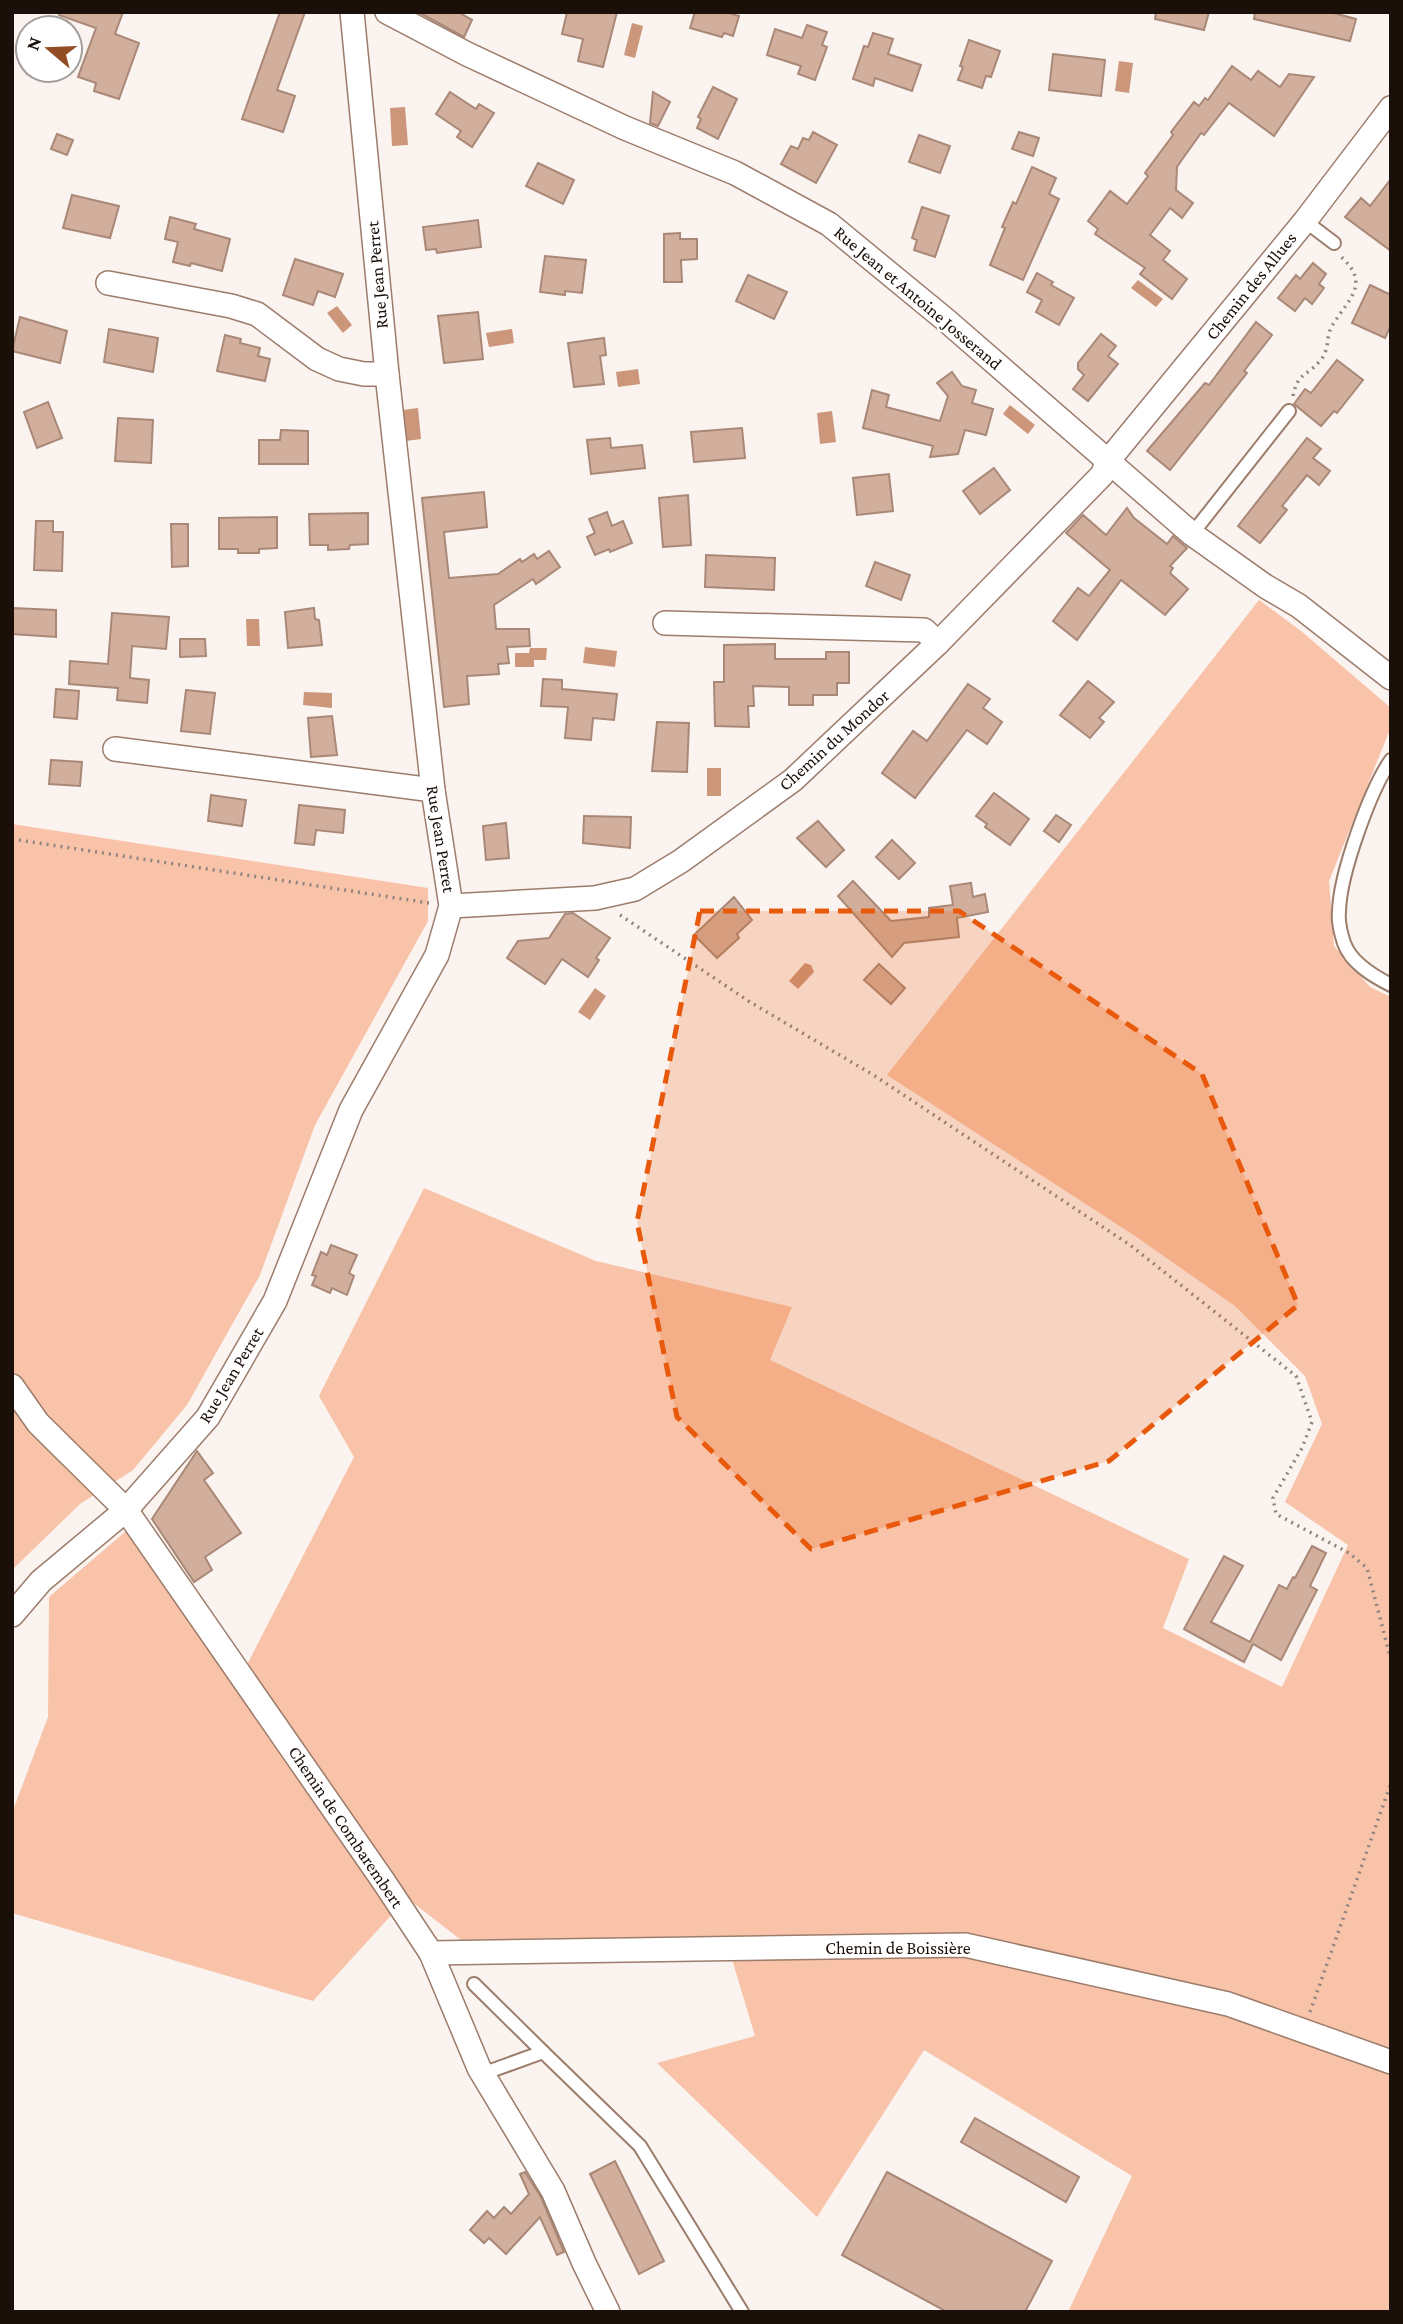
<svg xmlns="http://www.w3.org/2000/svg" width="1403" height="2324" font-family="'Crimson Pro',serif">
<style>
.green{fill:#f8c3a8}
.water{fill:#cc967a}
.building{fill:#d2af9d;stroke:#a87;stroke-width:2}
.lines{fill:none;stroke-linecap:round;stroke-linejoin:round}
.lane-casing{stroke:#9c7c6b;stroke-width:16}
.street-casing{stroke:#9c7c6b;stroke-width:26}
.path{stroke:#8e8580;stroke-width:3.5;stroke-dasharray:2 5;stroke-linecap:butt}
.lane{stroke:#fff;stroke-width:12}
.street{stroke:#fff;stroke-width:23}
.marked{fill:#e8590c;fill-opacity:0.2;stroke:#e8590c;stroke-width:5;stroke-dasharray:14 9;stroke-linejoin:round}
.labels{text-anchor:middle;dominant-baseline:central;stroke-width:5;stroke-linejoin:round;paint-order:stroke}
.street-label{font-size:18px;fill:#1b0f09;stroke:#fff}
</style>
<rect width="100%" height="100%" fill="#faf3ef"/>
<g class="green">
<path d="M1259,600l42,31 90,77v19l-62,154 5,65 36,41 21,10v1315h-323l64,-136 -208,-126 -107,167 -160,-154 98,-27 -30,-100 -264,4 -54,-42 -94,103 -301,-88v-100l36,-96 1,-120 77,-66 110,155 118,-229 -35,-61 105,-208 172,73 196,46 -22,53 419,199 -26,69 119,59 66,-142 -63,-43 37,-78 -17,-48 -70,-70 -97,-68 -251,-163z"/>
<path d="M12,824l416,64v33l-113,204 -55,150 -73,130 -54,65 -53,34 -68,66z"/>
</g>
<g class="water">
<path d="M632,23l11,3 -8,32 -11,-3z"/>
<path d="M1119,61l14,2 -4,30 -14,-2z"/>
<path d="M405,107l3,38 -16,1 -2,-38z"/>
<path d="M1138,280l25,19 -7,8 -25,-19z"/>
<path d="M337,306l15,19 -9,8 -16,-20z"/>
<path d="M512,329l2,14 -25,4 -3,-14z"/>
<path d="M638,369l2,15 -22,3 -2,-15z"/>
<path d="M1010,405l25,20 -7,9 -25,-20z"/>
<path d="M418,408l3,31 -15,2 -3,-31z"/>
<path d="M832,411l4,31 -16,2 -3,-31z"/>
<path d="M246,619h13l1,27h-13z"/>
<path d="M585,647l32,4 -2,16 -32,-4z"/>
<path d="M530,648h17l-1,12h-12v7h-19v-14h14z"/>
<path d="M304,692l28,1v15l-29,-3z"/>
<rect x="707" y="768" width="14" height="28"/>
<path d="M805,963l6,2 3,7 -16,17 -9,-8z"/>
<path d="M595,988l11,8 -16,24 -12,-8z"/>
</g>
<g class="building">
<path d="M59,12h64l-8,22 24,9 -20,56 -25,-8 2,-8 -18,-6 18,-49 -37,-13z"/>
<path d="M280,12h25l-28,78 18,6 -12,36 -41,-13z"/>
<path d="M418,12h40l14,8 -8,17z"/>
<path d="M567,12h50l-14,55 -25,-6 5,-22 -21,-5z"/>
<path d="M695,12h30l14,4 -6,20 -9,-3 -2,4 -32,-9z"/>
<path d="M1156,12h53l-5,18 -49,-11z"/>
<path d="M1255,12h75l26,7 -6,22 -96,-22z"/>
<path d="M807,25l20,7 -5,13 5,2 -12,33 -17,-6 3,-8 -34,-11 8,-26 27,9z"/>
<path d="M873,33l20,6 -5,15 33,11 -9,26 -37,-13 -2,8 -20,-7 11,-33 4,1z"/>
<path d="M969,40l31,11 -9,26 -5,-1 -4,12 -24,-8 5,-13 -3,-1z"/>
<path d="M1053,54l52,6 -4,36 -52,-6z"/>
<path d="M1232,66l19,14 7,-9 22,16 9,-13 25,3 -40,59 -45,-33 -25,32 -3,-2 -20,28 -4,6 -1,23 17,13 -11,15 -12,-10 -20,27 20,16 -7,9 24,19 -15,20 -32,-25 5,-6 -50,-34 3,-5 -10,-8 22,-30 17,13 21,-28 -3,-3 28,-38 -2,-3 23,-30 5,4 6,-8 3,2z"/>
<path d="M713,87l24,12 -19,40 -21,-11 4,-9 -3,-2z"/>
<path d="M450,92l26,17 3,-5 15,9 -22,34 -15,-10 4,-6 -25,-17z"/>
<path d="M653,92l17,10 -12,24 -8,-3z"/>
<path d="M813,132l24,13 -21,38 -35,-19 10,-18 7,3 5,-11 6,2z"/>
<path d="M1019,132l20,6 -6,18 -21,-7z"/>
<path d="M57,134l16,6 -6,15 -16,-6z"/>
<path d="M919,135l31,11 -10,27 -31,-11z"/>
<path d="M538,163l36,17 -11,24 -37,-18z"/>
<path d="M1032,167l24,11 -7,16 10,5 -36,81 -33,-15 15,-37 -3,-1 11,-25 3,2z"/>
<path d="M1391,179v72l-46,-34 16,-19 9,8z"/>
<path d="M72,195l47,11 -9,32 -47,-10z"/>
<path d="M922,207l27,9 -14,41 -21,-7 3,-10 -5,-2z"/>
<path d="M170,217l26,7 -2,5 36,10 -8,32 -31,-8 -1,3 -17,-4 5,-20 -13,-3z"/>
<path d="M478,220l3,27 -44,6 -1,-4 -10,1 -3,-23z"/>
<path d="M680,233v6h17v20l-16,1 1,22h-18v-48z"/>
<path d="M545,256l41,4 -4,33 -17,-2v4l-25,-3z"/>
<path d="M295,259l48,15 -8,23 -17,-6 -5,14 -30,-10z"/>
<path d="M1313,263l13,11 -7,10 5,4 -12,16 -7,-6 -10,13 -17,-13 18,-23 4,4z"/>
<path d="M1037,273l16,9 -2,3 23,13 -15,27 -23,-13 6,-12 -15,-8z"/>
<path d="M748,275l39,17 -13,27 -38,-18z"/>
<path d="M1370,285l21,10v30l-6,13 -33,-15z"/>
<path d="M478,312l5,47 -39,4 -6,-47z"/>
<path d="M20,317l47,14 -7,32 -48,-12z"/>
<path d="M1256,322l16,13 -28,36 3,2 -77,97 -23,-19 58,-68 4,2z"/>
<path d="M109,329l49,9 -5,34 -49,-10z"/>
<path d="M1101,334l15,12 -8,10 10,8 -30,37 -15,-12 11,-14 -6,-6v-6z"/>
<path d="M225,335l16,4 -1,4 20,5 -2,8 12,3 -5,22 -48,-10z"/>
<path d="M604,338l2,17 -6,1 4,28 -30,3 -6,-44z"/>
<path d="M1337,360l26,20 -26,33 -3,-2 -13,15 -27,-22 11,-15 6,4z"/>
<path d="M952,372l10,14 14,4 -4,13 21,6 -7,26 -21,-5 -7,24 -28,3 3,-11 -70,-18 9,-38 17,5 -3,12 54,14 8,-25 -11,-13z"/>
<path d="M48,402l14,36 -25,10 -13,-36z"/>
<path d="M118,418l35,2 -2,43 -36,-2z"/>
<path d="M742,428l3,30 -51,4 -3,-30z"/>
<path d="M281,430l27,1v33h-49v-24h21z"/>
<path d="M610,438l1,10 31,-3 3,23 -54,6 -4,-34z"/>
<path d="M1307,438l14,11 -8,9 17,13 -11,14 -12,-10 -25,31 5,4 -27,33 -22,-17z"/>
<path d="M994,468l16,22 -30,24 -17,-23z"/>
<path d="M889,474l4,37 -36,4 -4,-37z"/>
<path d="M484,492l3,35 -43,5 5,46 49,-4 22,-15 2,3 12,-8 3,5 12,-8 11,16 -24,17 -3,-5 -39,26 2,24h33l1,17 -23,1 2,16 -11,1 1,10 -32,2 2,28 -25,3 -22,-209z"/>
<path d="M688,495l3,50 -28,2 -4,-49z"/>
<path d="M1127,508l7,10 33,26 6,-8 14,12 -17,18 3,2 -3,5 18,16 -23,26 -44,-35 -44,60 -24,-19 25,-33 11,8 21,-26 -44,-37 17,-18 23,20z"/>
<path d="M607,512l5,14 11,-5 9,22 -22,9 -1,-3 -14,6 -8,-18 8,-4 -6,-14z"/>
<path d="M368,513v31l-18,1 -1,4 -21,1v-5h-18l-1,-31z"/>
<path d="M277,517v31l-18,1v4h-21v-4h-19v-31z"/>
<path d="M36,521h17v11h10l-1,39 -28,-1z"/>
<path d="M171,524h17v42l-16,1z"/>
<path d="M706,555l69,3 -1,32 -69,-3z"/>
<path d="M875,562l35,13 -9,25 -35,-14z"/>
<path d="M12,608l44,2v27l-44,-3z"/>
<path d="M314,608l1,11 4,1 3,25 -34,3 -3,-36z"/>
<path d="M112,613l57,4 -3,32 -34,-3 -2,32 19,2 -2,23 -30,-3 1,-12 -49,-4 1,-23 38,3z"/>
<path d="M180,639h25l1,17 -26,1z"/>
<path d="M775,644v15h51v-7h23v31h-12v12h-24v10h-24v-18l-36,-1 1,20h-6l1,21 -34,-1 -1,-44h10v-37z"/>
<path d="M543,679l19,1v9l55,5 -3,26 -21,-2 -2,22 -26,-2 3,-31 -27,-1z"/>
<path d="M1088,681l26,21 -15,16 5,4 -14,16 -30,-23z"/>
<path d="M968,684l22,15 -7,9 19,14 -15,22 -20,-14 -52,68 -33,-25 31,-42 14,10z"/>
<path d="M56,689l23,2 -2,28 -23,-2z"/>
<path d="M186,690l29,3 -5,41 -29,-3z"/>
<path d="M332,716l5,39 -26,2 -3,-39z"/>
<path d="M657,722l32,1 -2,49 -35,-1z"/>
<path d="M51,760l31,2 -2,24 -31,-2z"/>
<path d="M994,793l35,26 -19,26 -25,-18 2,-3 -11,-8z"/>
<path d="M211,795l35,5 -4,26 -34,-5z"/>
<path d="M299,805l46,5 -2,23 -27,-3 -2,15 -19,-2z"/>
<path d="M1056,815l15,10 -12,17 -15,-11z"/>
<path d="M584,816l47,1 -1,31 -47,-5z"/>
<path d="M818,821l26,29 -18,17 -29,-29z"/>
<path d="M506,823l3,35 -23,2 -3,-34z"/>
<path d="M892,840l23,23 -16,16 -23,-22z"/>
<path d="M853,881l38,40 38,-4v-9l24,-3 -3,-19 21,-3 2,14 12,-3 3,18 -31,6 2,19 -55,6 -12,14 -54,-61z"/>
<path d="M734,897l18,23 -15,14 2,4 -22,20 -23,-23z"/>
<path d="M573,913l37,25 -14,20 3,2 -11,17 -26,-18 -17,25 -38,-26 11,-17 31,-3 16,-24z"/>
<path d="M879,964l26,24 -14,16 -27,-24z"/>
<path d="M331,1245l26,10 -8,18 5,3 -7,19 -15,-7 -2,5 -18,-8 4,-9 -4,-1 9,-23 6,3z"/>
<path d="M197,1451l16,22 -9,7 37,53 -36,24 7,13 -18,12 -42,-63z"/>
<path d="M1312,1546l14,7 -16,33 7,4 -36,70 -28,-16 -9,18 -60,-33 40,-73 19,10 -32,56 39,20 29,-57 8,4 6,-12 2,1z"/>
<path d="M975,2118l104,59 -13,25 -105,-60z"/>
<path d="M615,2161l49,100 -25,13 -49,-100z"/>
<path d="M525,2172l16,25 23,55 -7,3 -17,-38 -34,37 -17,-16 -5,5 -14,-13 17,-19 7,7 10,-11 7,7 18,-20 -9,-20z"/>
<path d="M887,2172l165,89 -27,51h-78l-105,-57z"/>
</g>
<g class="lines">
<defs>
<g id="lane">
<path d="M1305,221l29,22"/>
<path d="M1192,534l97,-123"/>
<path d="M1391,760c-21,30 -51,114 -52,151 -1,9 2,23 5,32 7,20 29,33 47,42"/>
<path d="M474,1984l69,68"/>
<path d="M482,2074l61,-22 97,94 102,166"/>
</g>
<g id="street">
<path d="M387,12l80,42 158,74 110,45 94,51 118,97 245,213 73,52 34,20 92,72"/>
<path d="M108,283l123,23 26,8 60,45 22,10 25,5h23"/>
<path d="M665,623l259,7 14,13"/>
<path d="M115,749l318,41"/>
<path d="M451,906l144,-8 40,-9 46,-28 112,-81 145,-137 164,-168 6,-14 197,-240 86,-113"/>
<path d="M12,1386l26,37 88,87 258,372 47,71 48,115 74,123 31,72 24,49"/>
<path d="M12,1615l29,-34 85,-71 82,-93 67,-116 76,-191 86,-155 14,-49 -18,-116 -46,-416 -35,-362"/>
<path d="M431,1953l534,-8 263,59 163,58"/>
</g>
</defs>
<use href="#lane" class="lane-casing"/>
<use href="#street" class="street-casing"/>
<g class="path">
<path d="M1293,396c5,-24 13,-19 26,-34 12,-13 6,-24 13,-36 16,-27 40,-42 8,-70"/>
<path d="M12,839l417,64"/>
<path d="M620,915l130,87 125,74 255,169 166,131 16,46 -10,26 -29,50 3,16 73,39 18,15 24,92"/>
<path d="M1310,2012l81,-229"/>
</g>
<use href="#lane" class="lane"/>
<use href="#street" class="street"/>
</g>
<path class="marked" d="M700,911h259l243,163 96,231 -189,156 -298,88 -134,-132 -40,-195z"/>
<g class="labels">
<g class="street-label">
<text transform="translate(377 275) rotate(-95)">Rue Jean Perret</text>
<text transform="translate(1251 286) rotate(-51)">Chemin des Allues</text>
<text transform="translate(918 298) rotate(40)">Rue Jean et Antoine Josserand</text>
<text transform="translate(834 740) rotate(-42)">Chemin du Mondor</text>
<text transform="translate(441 839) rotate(81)">Rue Jean Perret</text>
<text transform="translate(231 1375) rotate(-59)">Rue Jean Perret</text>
<text transform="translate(346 1827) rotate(56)">Chemin de Combarembert</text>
<text x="898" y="1948">Chemin de Boissière</text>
</g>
</g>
<rect width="1403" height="2324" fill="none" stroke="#1b0f09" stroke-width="28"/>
<g transform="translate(49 49) rotate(289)"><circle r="33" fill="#ffffff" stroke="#a49f9d" stroke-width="2"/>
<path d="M0-5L12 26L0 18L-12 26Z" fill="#934d25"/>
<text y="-10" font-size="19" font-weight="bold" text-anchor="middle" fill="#1b0f09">N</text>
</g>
</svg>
